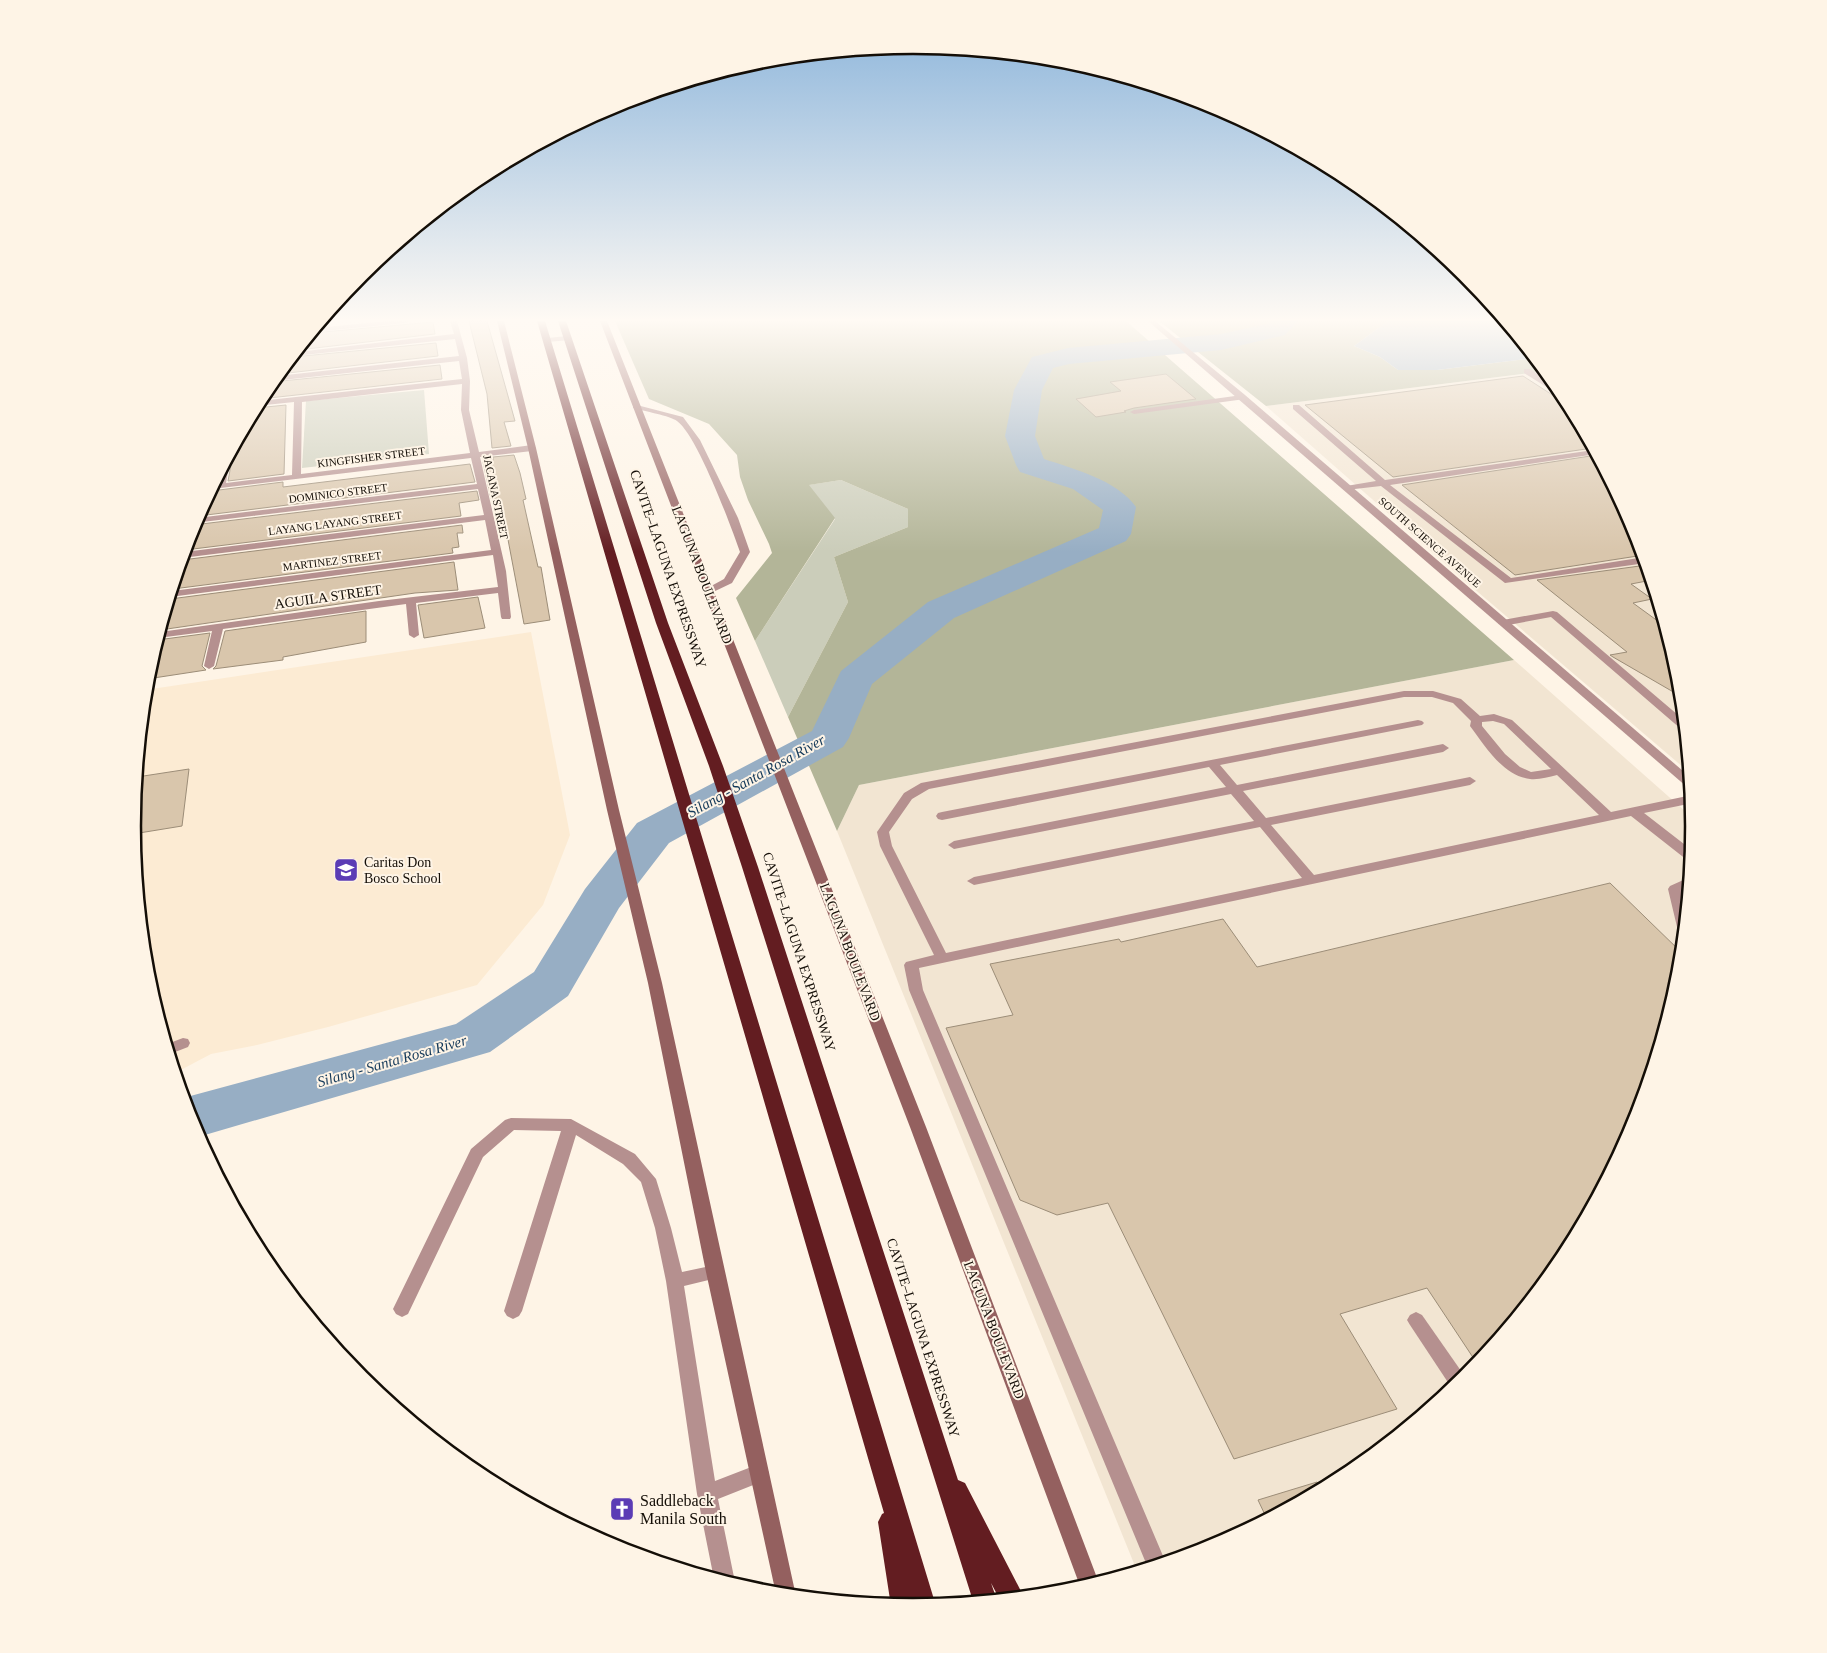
<svg xmlns="http://www.w3.org/2000/svg" width="1827" height="1653" font-family="Georgia,serif">
<style>
.industrial{fill:#f2e5d2}
.built{fill:#fcebd3}
.green{fill:#cbcdba}
.forest{fill:#b3b598}
.water{fill:#97aec4}
.lines{fill:none;stroke-linecap:round;stroke-linejoin:round}
.river{fill:#97aec4;fill-rule:evenodd}
.building{fill:#d9c6ac;stroke:#9c8d78}
.service{fill:#b5908f;fill-rule:evenodd}
.minor{fill:#b5908f;fill-rule:evenodd}
.secondary{fill:#94605f;fill-rule:evenodd}
.motorway{fill:#631d21;fill-rule:evenodd}
.labels{text-anchor:middle;dominant-baseline:central;stroke-width:4;stroke-linejoin:round;paint-order:stroke}
.far-street-label{font-size:11px;fill:#140e07;stroke:#fef4e6}
.street-label{font-size:14px;fill:#140e07;stroke:#fef4e6}
.poi-label{font-size:14px;fill:#140e07;stroke:#fef4e6;text-anchor:start}
.water-label{font-size:15px;font-style:italic;fill:#143959;stroke:#fef4e6}
.near-poi-label{font-size:16px;fill:#140e07;stroke:#fef4e6;text-anchor:start}
.rim{fill:none;stroke:#140e07;stroke-width:2.5}
</style>
<rect width="100%" height="100%" fill="#fef4e6"/>
<g class="industrial">
<path d="M1546,371l17,22 73,135 44,146 10,99 -211,-180 -213,-187z"/>
<path d="M1514,660l180,159 -14,160 -45,147 -72,135 -97,118 -119,97 -135,73 -75,22 -300,-740 22,-46z"/>
</g>
<path class="built" d="M531,632l39,203 -27,70 -66,80 -149,42 -71,18 -46,9 -36,19 -28,-94 -15,-153 13,-136z"/>
<g class="green">
<path d="M424,390l5,64 -127,14 4,-67z"/>
<path d="M841,480l67,29v18l-74,30 14,45 -60,115 -33,-76 80,-122 -27,-34z"/>
</g>
<g class="forest">
<path d="M615,321h511l388,339 -655,125 -22,46 -49,-114 60,-115 -14,-45 74,-30v-18l-67,-29 -32,5 26,33 -80,123 -19,-43 36,-45 -3,-9 -21,-44 -8,-23 -3,-22 -28,-31 -60,-25z"/>
<path d="M1159,321h229l-34,25 26,11 18,13h39l98,-12 11,13 -280,35z"/>
</g>
<path class="water" d="M1388,321h117l30,37 -98,12h-39l-18,-13 -26,-11z"/>
<g class="lines">
<path class="river" d="M1271,321h27l-13,14 -64,15 -152,14 -16,4 -11,22 -7,46 9,23c30,10 73,21 92,48l-5,27 -5,7 -172,77 -82,66 -23,54 -6,9 -174,96 -50,65 -51,88 -78,56 -292,85 -7,-12 -8,-27 273,-74 78,-52 51,-83 52,-66 175,-92 29,-60 87,-69 171,-74 4,-18 -30,-21 -53,-17 -4,-7 -11,-29 9,-46 18,-33 36,-9 153,-14 46,-10z"/>
</g>
<g class="building">
<path d="M469,321h18l28,100 -11,1 7,24 -19,2 -5,-54z"/>
<path d="M433,322l2,12 -137,16 14,-17z"/>
<path d="M436,343l2,13 -159,18 14,-17z"/>
<path d="M440,365l2,14 -182,20 12,-17z"/>
<path d="M1166,374l30,25 -62,9 -10,3 2,1 -30,5 -20,-18 45,-8 -11,-9z"/>
<path d="M1523,376l48,31 22,41 -200,29 -88,-72z"/>
<path d="M286,405l-2,69 -56,7 3,-16 -4,-4 29,-53z"/>
<path d="M514,455l6,18 6,26 -3,1 15,67h3l9,53 -26,4 -18,-95 -3,1 -6,-32 -6,1 -8,-37 10,-1v-4z"/>
<path d="M1597,455l39,73 8,27 -129,20 -113,-90z"/>
<path d="M470,464l5,18 -277,34 13,-25 72,-9v5z"/>
<path d="M477,491l2,9 -20,3 2,13 -276,34 8,-25z"/>
<path d="M462,525l1,8h-6l2,14 -7,1 1,5 -280,36 9,-29z"/>
<path d="M454,562l4,28 -43,3 -255,37 10,-31z"/>
<path d="M1647,565l5,15 -21,4 21,15 -19,4 33,24 14,47 2,23 -69,-40 -3,-2 17,-3 -90,-72z"/>
<path d="M478,597l7,31 -61,10 -6,-33z"/>
<path d="M366,611v31l-83,15v3l-70,9 3,-3 9,-35z"/>
<path d="M210,633l-8,33 4,4 -59,9 10,-39z"/>
<path d="M189,769l-7,57 -49,8 4,-57z"/>
<path d="M1610,883l72,70 -2,26 -45,147 -72,135 -85,104 -51,-77 -87,26 57,95 -163,50 -126,-256 -51,12 -37,-15 -74,-172 67,-13 -23,-51 129,-25 2,3 102,-23 34,48z"/>
<path d="M1317,1482l4,9 -54,28 -9,-19z"/>
</g>
<g class="lines">
<g class="service">
<path d="M567,336h3v4l-23,2 -4,-2 4,-2z"/>
<path d="M1524,369h6l29,19 6,8h-4l-37,-23z"/>
<path d="M1242,395h3v4l-111,15 -4,-2 4,-2z"/>
<path d="M633,404l50,13 17,23 38,78 12,34 -18,31 -21,10 -4,1 -5,-3 22,-12 16,-27c-9,-26 -43,-117 -63,-131 -6,-5 -34,-10 -44,-13z"/>
<path d="M1293,405h6l86,75 209,-30 2,4 -206,31 121,93 134,-21 1,6 -141,20 -124,-97 -35,4v-4l30,-5 -83,-72z"/>
<path d="M1553,611l4,1 128,109 1,9 -5,-1 -130,-112 -48,9 -5,-3 5,-3z"/>
<path d="M1404,691h29l28,8 19,17 14,-2 18,6 99,92 81,-17 1,8 -49,10 49,38 -1,10 -5,-1 -56,-44 -712,152 4,22 243,573 -18,5 -239,-578 -5,-25 2,-3 28,-7 -54,-109 -3,-14 27,-39 17,-10zM1404,697h28l21,6 18,18 -1,5c15,20 33,50 60,53 9,1 18,-2 27,-4l42,40 -285,60 -43,-50 199,-40 6,-4 -6,-4 -204,41 -23,-27 200,-39 6,-4 -6,-4 -206,41 -17,-20 202,-40 2,-2 -2,-2 -4,-1 -476,92 -4,1 -2,3 2,3 4,1 267,-53 17,20 -272,54 -6,4 6,4 277,-55 23,27 -280,56 -7,4 7,4 286,-58 42,51 -356,75 -54,-107 -3,-14 23,-33 17,-10zM1493,721l11,3 47,45 -20,3 -11,-5 -15,-13 -23,-28v-4z"/>
<path d="M1690,877l-1,10 -7,4 5,19 -3,25 -6,-4 -10,-42 2,-3z"/>
<path d="M183,1038l5,1 2,4 -2,4 -18,7 -3,-10z"/>
<path d="M511,1118l60,1 64,35 21,25 15,49 11,44 33,-7 6,2 3,5 -3,5 -37,9 31,195 44,-17 7,2 3,7 -3,7 -48,19 17,83 -1,3 -20,-6 -17,-85 -31,-213 -11,-53 -14,-46 -18,-18 -47,-29 -54,176 -3,5 -6,3 -6,-3 -3,-5 57,-180 -47,-1 -31,27 -75,157 -6,3 -6,-3 -3,-5 78,-160 34,-29z"/>
<path d="M1416,1312l6,3 44,63 -13,12 -43,-65 -3,-5 3,-5z"/>
</g>
<g class="minor">
<path d="M386,321h23l-4,2 -92,9 4,-4z"/>
<path d="M450,321h7l10,37 3,23 -1,29 10,42 53,-7 4,3 -4,3 -52,6 26,114 5,46 -1,2h-8l-1,-2 -3,-24 -82,10 3,32 -5,3 -5,-3 -3,-31 -183,25 -9,37 -5,3 -5,-3 8,-35 -54,7 2,-6 219,-31 119,-14 -5,-32 -323,42 2,-6 319,-41 -6,-30 -303,38 2,-6 300,-37 -6,-26 -284,34 3,-5 280,-34 -6,-26 -259,31 5,-5 9,-21 3,2 -3,18 66,-8 2,-73 -38,4 3,-5 203,-22 -3,-18 -186,20 4,-5 182,-20 -4,-17 -161,17 3,-4 157,-18zM462,384l-1,26 9,43 -169,21 1,-72z"/>
<path d="M1148,321h7l90,74 445,382 1,11 -4,-1z"/>
</g>
<g class="secondary">
<path d="M497,321h7l32,127 83,362 43,173 134,613 -20,-2 -70,-322 -58,-289 -41,-173 -79,-362z"/>
<path d="M600,321h7l319,806 173,456 -18,5 -1,-2 -170,-459z"/>
</g>
<g class="motorway">
<path d="M537,321h8l391,1285 -23,2 -22,-2 -13,-84 4,-8 2,-1z"/>
<path d="M558,321h8l102,302 55,143 35,101 200,613 7,3 59,114 -24,3 -9,-17 6,17 -24,1 -231,-734 -33,-101 -53,-143z"/>
</g>
</g>
<linearGradient id="sky" x2="0" y2="1"><stop stop-color="#87b2da"/><stop offset="0.58" stop-color="#fffaf4"/><stop offset="1" stop-color="#fffaf4" stop-opacity="0"/></linearGradient>
<rect width="1827" height="552" fill="url(#sky)"/>
<defs>
<symbol id="school-square" viewBox="-11 -11 22 22"><rect x="-9" y="-9" width="18" height="18" rx="4" fill="#5b3cb5" stroke="#fef4e6"/><path d="M0-5L7-2L0 1L-7-2ZM-4 1L0 2.5L4 1V4Q0 6-4 4Z" fill="#fff"/></symbol>
<symbol id="church-square" viewBox="-11 -11 22 22"><rect x="-9" y="-9" width="18" height="18" rx="4" fill="#5b3cb5" stroke="#fef4e6"/><path d="M-1.2-6h2.4v3.5h3.3v2.4h-3.3V6h-2.4V-.1h-3.3v-2.4h3.3Z" fill="#fff"/></symbol>
</defs>
<g fill-rule="evenodd">
<use href="#school-square" x="332" y="856" width="28" height="28"/>
<use href="#church-square" x="608" y="1495" width="28" height="28"/>
</g>
<g class="labels">
<g class="far-street-label">
<text transform="translate(371 457) rotate(-7)">KINGFISHER STREET</text>
<text transform="translate(338 493) rotate(-7)">DOMINICO STREET</text>
<text transform="translate(496 497) rotate(78)">JACANA STREET</text>
<text transform="translate(335 523) rotate(-7)">LAYANG LAYANG STREET</text>
<text transform="translate(1430 542) rotate(41)">SOUTH SCIENCE AVENUE</text>
<text transform="translate(332 561) rotate(-7)">MARTINEZ STREET</text>
</g>
<g class="street-label">
<text transform="translate(668 569) rotate(71)">CAVITE–LAGUNA EXPRESSWAY</text>
<text transform="translate(702 575) rotate(69)">LAGUNA BOULEVARD</text>
<text transform="translate(328 597) rotate(-8)">AGUILA STREET</text>
<text transform="translate(799 952) rotate(72)">CAVITE–LAGUNA EXPRESSWAY</text>
<text transform="translate(850 952) rotate(69)">LAGUNA BOULEVARD</text>
<text transform="translate(994 1330) rotate(69)">LAGUNA BOULEVARD</text>
<text transform="translate(923 1338) rotate(72)">CAVITE–LAGUNA EXPRESSWAY</text>
</g>
<g class="poi-label">
<text x="364" y="862">Caritas Don<tspan x="364" dy="16">Bosco School</tspan></text>
</g>
<g class="water-label">
<text transform="translate(756 776) rotate(-29)">Silang - Santa Rosa River</text>
<text transform="translate(392 1061) rotate(-16)">Silang - Santa Rosa River</text>
</g>
<g class="near-poi-label">
<text x="640" y="1500">Saddleback<tspan x="640" dy="18">Manila South</tspan></text>
</g>
</g>
<path d="M0 0H1827V1653H0ZM141 826a772 772 0 1 1 1544 0a772 772 0 1 1-1544 0Z" fill="#fef4e6" fill-rule="evenodd"/>
<path class="rim" d="M141 826a772 772 0 1 1 1544 0a772 772 0 1 1-1544 0Z"/>
</svg>
